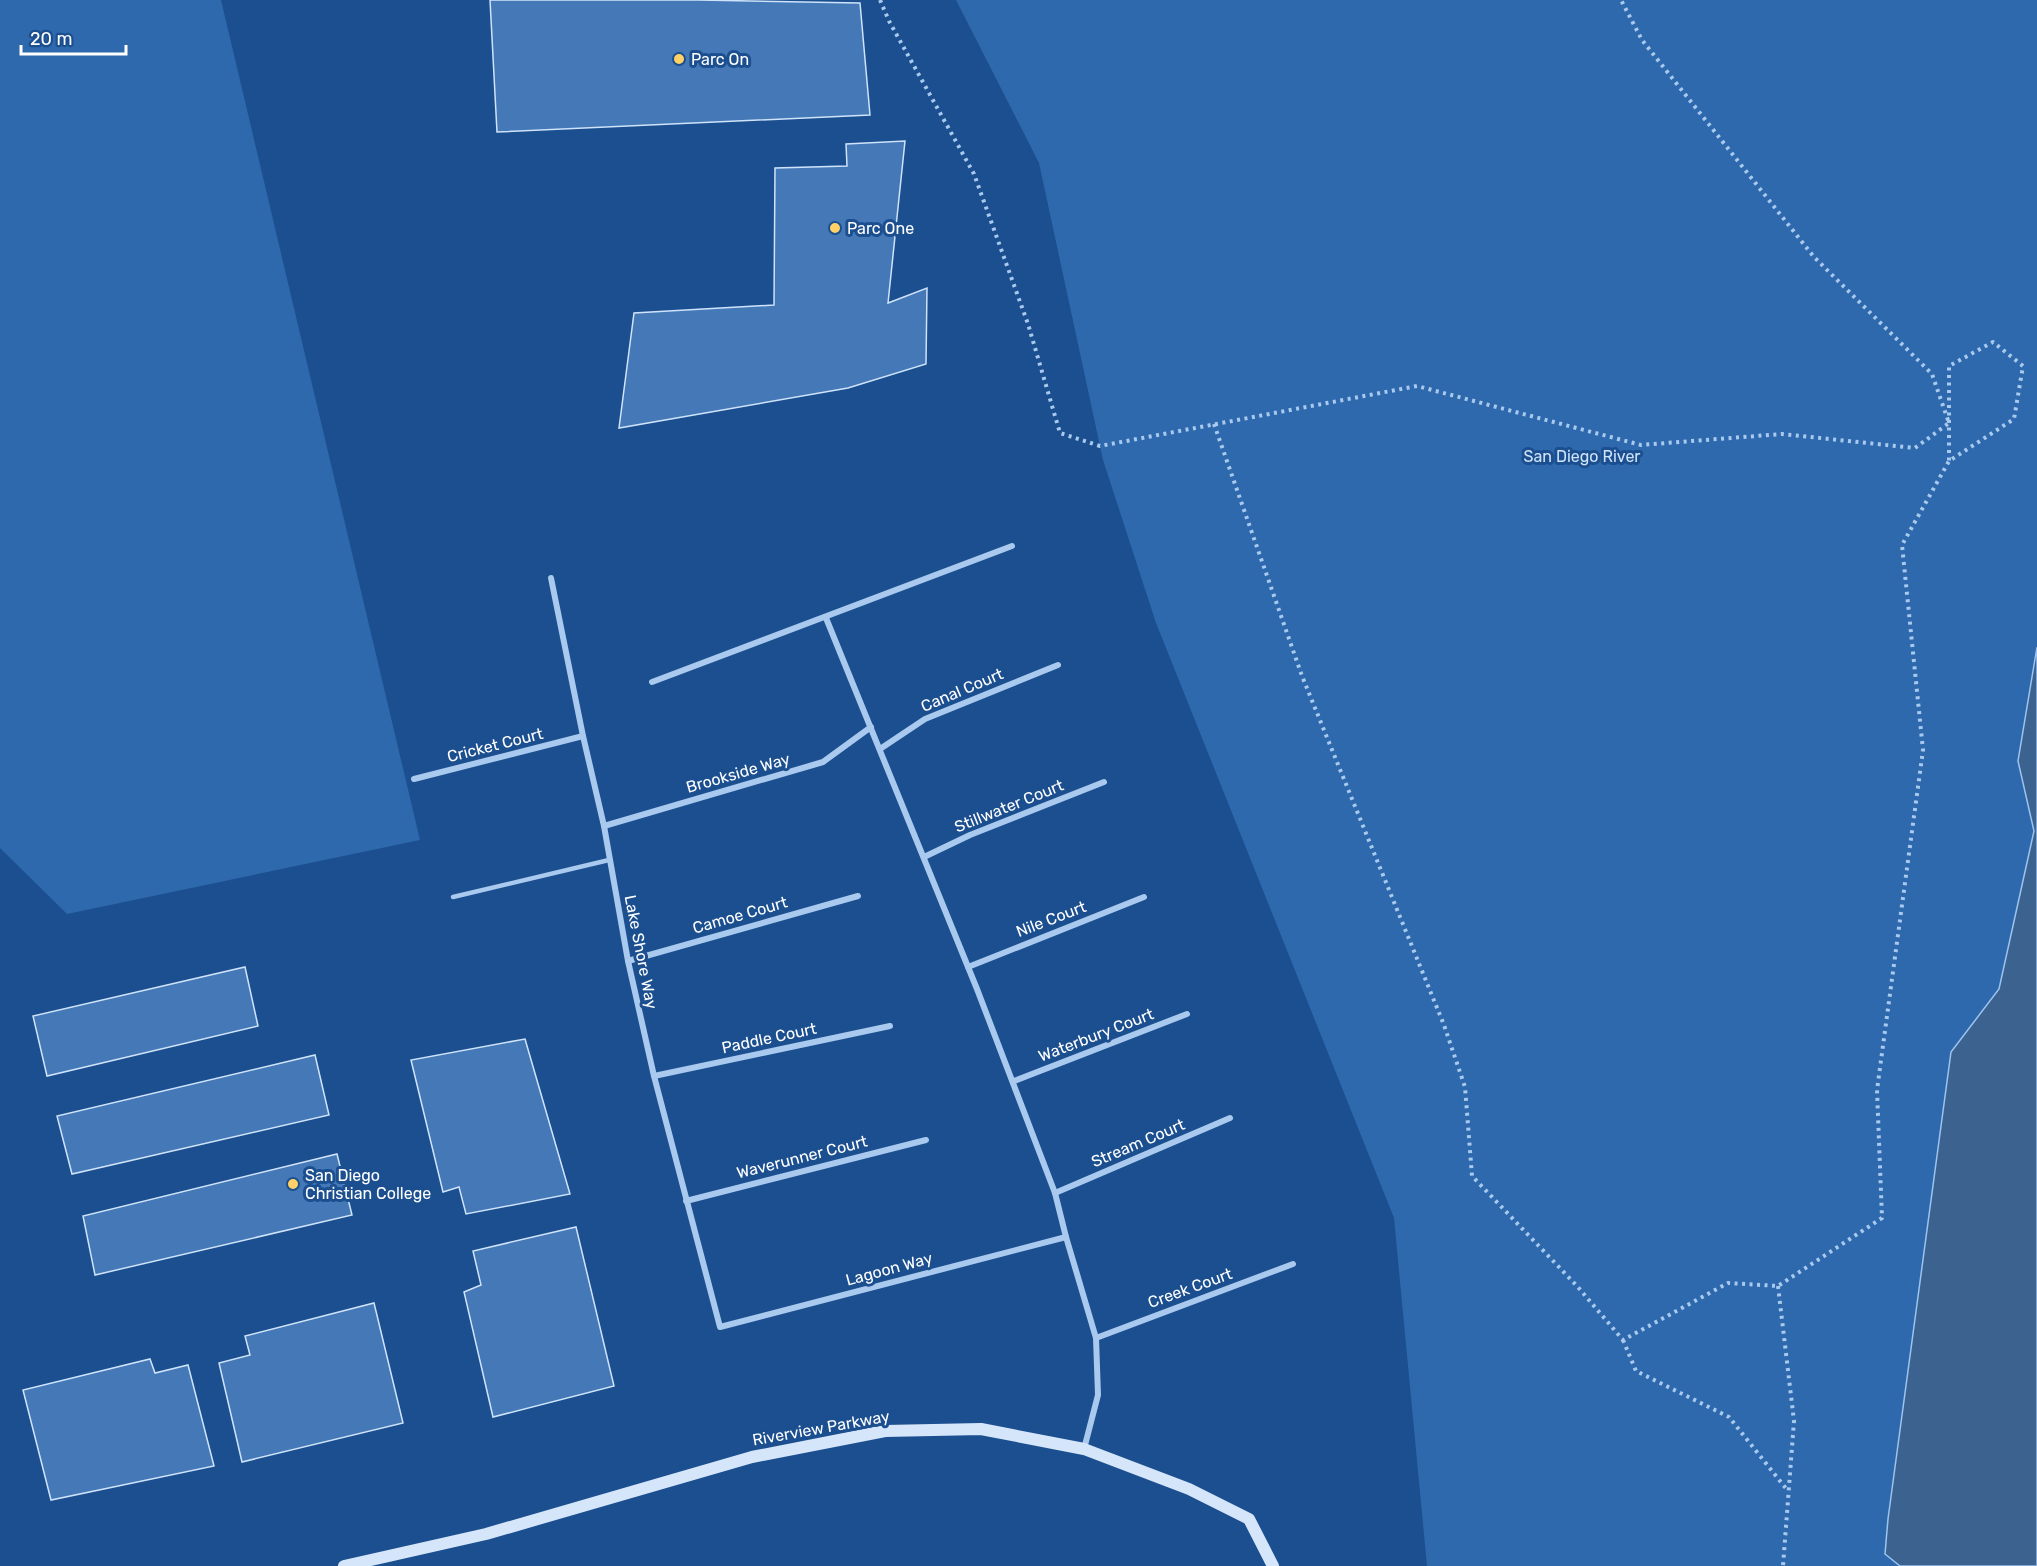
<svg xmlns="http://www.w3.org/2000/svg" width="2037" height="1566" font-family="Rubik,sans-serif">
<style>
.green{fill:#2e69ad}
.water{fill:#3c6290;stroke:#9cc4f0;stroke-width:1.5}
.building{fill:#4478b7;stroke:#cfe3fa;stroke-width:1.5}
.lines{fill:none;stroke-linecap:round;stroke-linejoin:round}
.path{stroke:#a9c9ee;stroke-width:4;stroke-dasharray:3 4.5;stroke-linecap:butt}
.lane{stroke:#a9c9ee;stroke-width:4.5}
.street{stroke:#a9c9ee;stroke-width:6}
.secondary{stroke:#d6e6fa;stroke-width:12}
.poi-dot{fill:#ffd166;stroke:#1b4f8f;stroke-width:2}
.labels{text-anchor:middle;dominant-baseline:central;stroke-width:6;stroke-linejoin:round;paint-order:stroke}
.poi-label{font-size:16px;fill:#fff;stroke:#1b4f8f;text-anchor:start}
.park-label{font-size:16px;fill:#cfe3fa;stroke:#1b4f8f}
.street-label{font-size:16px;fill:#fff;stroke:#1b4f8f}
</style>
<rect width="100%" height="100%" fill="#1b4f8f"/>
<g class="green">
<path d="M0,0h221l199,840 -353,74 -67,-66z"/>
<path d="M956,0h1081v1566h-610l-33,-348 -238,-595 -53,-163 -64,-297z"/>
</g>
<path class="water" d="M2037,647v919h-137l-15,-12 3,-35 63,-467 48,-63 35,-158 -16,-70z"/>
<g class="building">
<path d="M490,0h208l162,3 10,112 -373,17z"/>
<path d="M905,141l-17,162 39,-15 -1,76 -78,24 -229,40 15,-115 140,-8 1,-137 72,-2 -1,-22z"/>
<path d="M245,967l13,59 -211,50 -14,-60z"/>
<path d="M525,1039l45,155 -104,20 -7,-27 -16,5 -32,-132z"/>
<path d="M315,1055l14,60 -257,59 -15,-58z"/>
<path d="M337,1154l15,61 -257,60 -12,-59z"/>
<path d="M576,1227l38,159 -121,31 -29,-125 17,-7 -8,-34z"/>
<path d="M374,1303l29,120 -161,39 -23,-99 31,-8 -5,-19z"/>
<path d="M150,1359l5,14 33,-8 26,101 -163,34 -28,-110z"/>
</g>
<g class="lines">
<g class="path">
<path d="M880,0l9,21 85,153 54,150 32,109 40,13 317,-60 224,59 141,-11 133,14 34,-25 -17,-49 -118,-117 -172,-217 -21,-40"/>
<path d="M1214,424l88,252 142,349 21,62 7,89 105,110 46,54 105,-57 50,3 104,-68 -5,-128 46,-340 -21,-205 47,-84 65,-42 9,-53 -30,-24 -44,24v95"/>
<path d="M1778,1286l16,135 -11,145"/>
<path d="M1623,1340l13,31 93,46 59,74"/>
</g>
<path class="lane" d="M453,897l156,-37"/>
<g class="street">
<path d="M551,578l32,158 21,90 24,135 26,115 66,251 346,-90"/>
<path d="M826,618l151,371 78,204 11,44 30,101 2,57 -14,54"/>
<path d="M652,682l360,-136"/>
<path d="M880,749l45,-30 133,-54"/>
<path d="M414,779l169,-43"/>
<path d="M604,826l219,-64 48,-35"/>
<path d="M924,857l46,-22 134,-53"/>
<path d="M628,961l230,-65"/>
<path d="M968,967l176,-70"/>
<path d="M654,1076l236,-50"/>
<path d="M1014,1081l173,-67"/>
<path d="M1055,1193l175,-75"/>
<path d="M686,1201l240,-61"/>
<path d="M1096,1338l197,-74"/>
</g>
<path class="secondary" d="M344,1566l142,-32 266,-77 133,-26 96,-2 103,20 105,40 60,30 24,47"/>
</g>
<g class="poi-dot">
<circle cx="679" cy="59" r="6"/>
<circle cx="835" cy="228" r="6"/>
<circle cx="293" cy="1184" r="6"/>
</g>
<g class="labels">
<g class="poi-label">
<text x="691" y="59">Parc On</text>
<text x="847" y="228">Parc One</text>
<text x="305" y="1175">San Diego<tspan x="305" dy="18">Christian College</tspan></text>
</g>
<g class="park-label">
<text x="1582" y="456">San Diego River</text>
</g>
<g class="street-label">
<text transform="translate(962 690) rotate(-23)">Canal Court</text>
<text transform="translate(495 745) rotate(-14)">Cricket Court</text>
<text transform="translate(738 773) rotate(-16)">Brookside Way</text>
<text transform="translate(1009 806) rotate(-22)">Stillwater Court</text>
<text transform="translate(740 915) rotate(-16)">Camoe Court</text>
<text transform="translate(1051 919) rotate(-21)">Nile Court</text>
<text transform="translate(641 952) rotate(79)">Lake Shore Way</text>
<text transform="translate(1096 1035) rotate(-21)">Waterbury Court</text>
<text transform="translate(769 1038) rotate(-12)">Paddle Court</text>
<text transform="translate(1138 1143) rotate(-23)">Stream Court</text>
<text transform="translate(802 1157) rotate(-14)">Waverunner Court</text>
<text transform="translate(889 1269) rotate(-15)">Lagoon Way</text>
<text transform="translate(1190 1288) rotate(-20)">Creek Court</text>
<text transform="translate(821 1428) rotate(-10)">Riverview Parkway</text>
</g>
</g>
<path d="M21 45v9h105v-9" fill="none" stroke="#ffffff" stroke-width="3"/>
<text x="30" y="45" font-size="18" fill="#ffffff" stroke="#1b4f8f" stroke-width="4.5" paint-order="stroke">20 m</text>
</svg>
